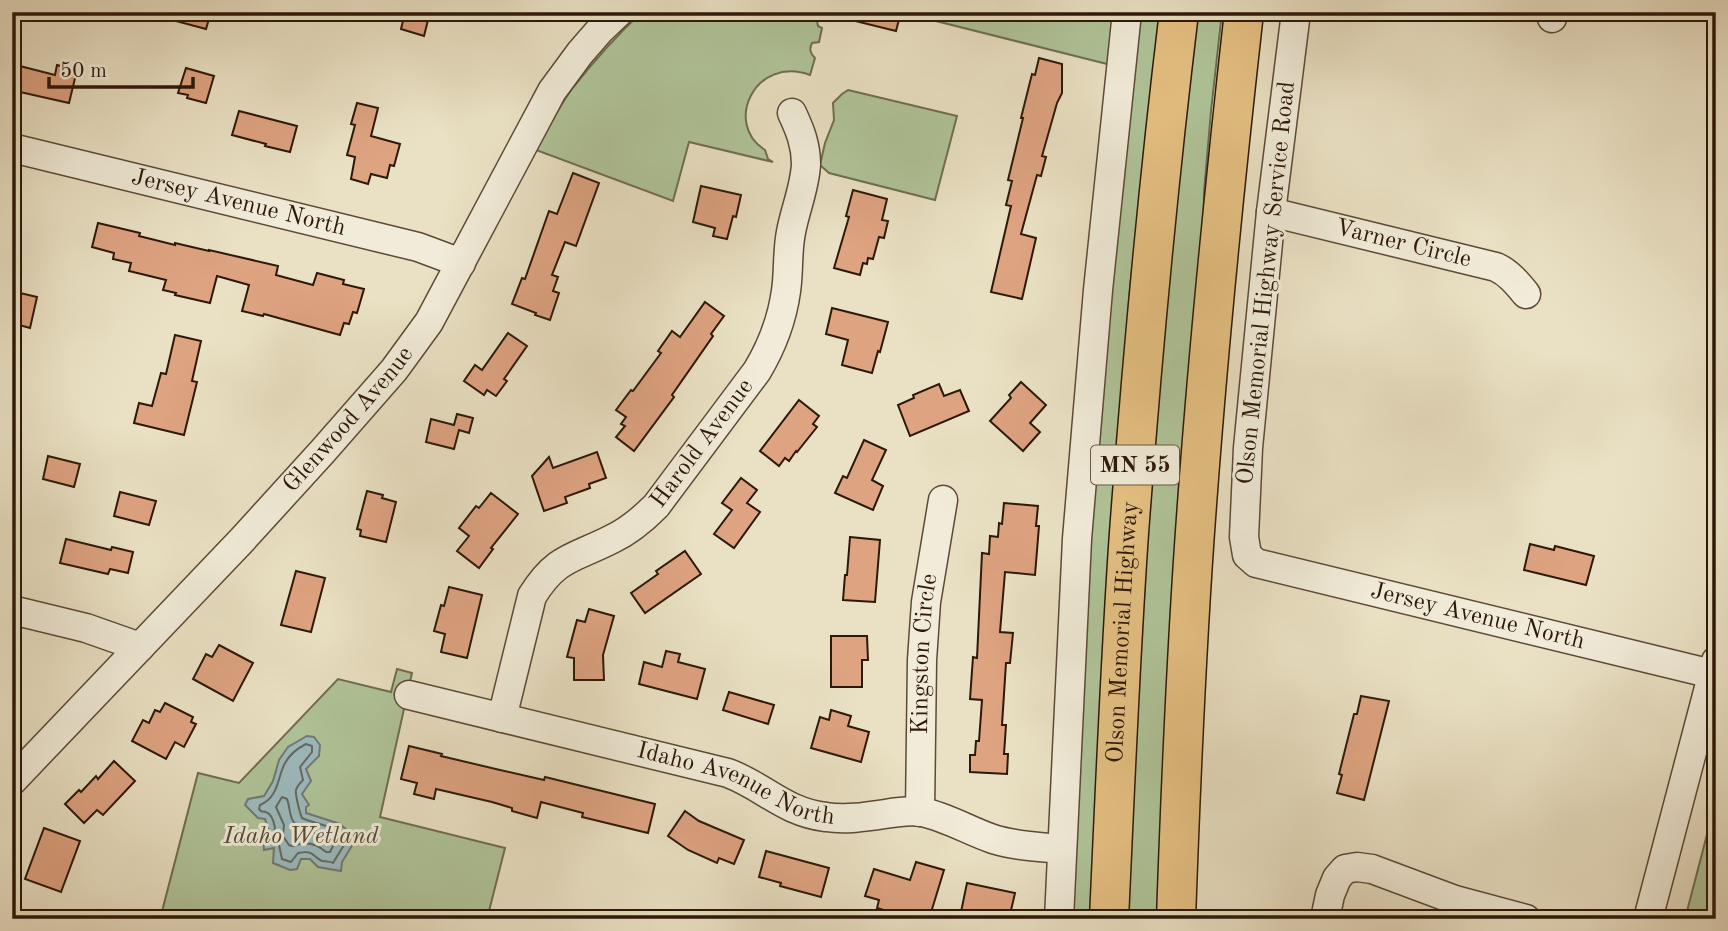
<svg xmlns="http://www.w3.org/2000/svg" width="1728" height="931" font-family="'Old Standard TT',serif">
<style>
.green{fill:#b0c499;stroke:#6e6e50;stroke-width:2}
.water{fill:#9dbbbf;stroke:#707a76;stroke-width:2}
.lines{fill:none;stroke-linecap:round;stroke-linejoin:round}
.shore{stroke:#646a64;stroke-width:2}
.building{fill:#dea381;stroke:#2c1808;stroke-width:2}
.minor-casing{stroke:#5c4a37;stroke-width:31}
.highway-casing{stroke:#2c1808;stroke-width:41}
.minor{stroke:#f1ecd9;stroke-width:28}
.highway{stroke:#e5c082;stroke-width:38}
.labels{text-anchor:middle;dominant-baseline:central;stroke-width:6;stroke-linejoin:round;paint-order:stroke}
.shield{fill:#f1ecd9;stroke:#675847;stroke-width:2}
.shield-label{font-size:23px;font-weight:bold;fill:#2c1808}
.street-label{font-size:24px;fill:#2c1808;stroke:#f1ecd9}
.park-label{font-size:24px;font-style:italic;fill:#544c34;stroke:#f1ecd9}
</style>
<rect width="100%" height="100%" fill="#eae1c4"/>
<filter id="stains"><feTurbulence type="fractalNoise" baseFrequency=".00286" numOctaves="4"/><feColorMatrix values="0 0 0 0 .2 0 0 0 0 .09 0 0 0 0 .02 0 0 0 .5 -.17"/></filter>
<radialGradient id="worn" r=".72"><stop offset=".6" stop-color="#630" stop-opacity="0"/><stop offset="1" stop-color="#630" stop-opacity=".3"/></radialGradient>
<g class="green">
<path d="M642,12h180l-5,9 1,5 4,2 -3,14 -7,1c-3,6 -2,10 3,15l-5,17c-55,-20 -87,49 -45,75l3,9 5,3 -84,-20 -16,59 -137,-51c12,-21 22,-42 36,-61 21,-27 45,-54 70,-77z"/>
<path d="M913,12h205l-7,53 -199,-50z"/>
<path d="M1138,12h22l-30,276 -17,213 -22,418h-23l20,-374z"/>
<path d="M1193,12h29l-11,99 -7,81 -1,85 -41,642h-39l12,-270z"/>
<path d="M848,90l109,26 -22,84 -106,-27 -9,-8 5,-22 9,-23 -1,-17 9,-9z"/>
<path d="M397,669l15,4 -32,144 125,31 -18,71h-327l38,-146 41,10 99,-104 53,13z"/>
<path d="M1716,800v119h-31z"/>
</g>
<path class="water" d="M307,736l7,1 6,8 -1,11 -13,13 5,12 -9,13 7,11 -3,2v6l34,11 12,11 -2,4 3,5 -11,18 -1,9 -23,-4 -8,-8h-9l-4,10 -7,1 -17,-7 1,-15 -10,2 -1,-11 -7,-4 7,-6 6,2 -4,-12 -7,-1 -13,-13 3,-6 16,-3 9,-15 6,-21 9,-13z"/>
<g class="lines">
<g class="shore">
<path d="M306,744l6,2v6l-12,15 3,13c-3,3 -6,6 -7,10 -1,4 4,24 6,28 17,8 39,6 42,27l-11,18c-1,-1 -9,-2 -11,-2 -11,-6 -8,-11 -24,-8l-7,9 -9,-3 -3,-14 -8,-6 4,-11c-1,-6 -3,-14 -9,-16 -7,-2 -2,2 -7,-3l1,-4c19,-8 17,-27 25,-42 5,-9 13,-15 21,-19z"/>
<path d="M282,797l5,2c3,7 2,15 6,22 7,12 29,12 41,19v4l-4,8h-4c-10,-9 -21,-11 -34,-6l-3,-1 -6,-9 1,-11 -8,-18z"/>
</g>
</g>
<g class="building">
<path d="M162,12h49l-5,17 -45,-12z"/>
<path d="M405,12h25l-6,24 -23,-7z"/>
<path d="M843,12h58l-5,19 -53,-13z"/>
<path d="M1039,58l23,6v29l-5,10 -15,53 4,1 -5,19 -4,-1 -16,59 15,4 -14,61 -31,-7 20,-86 -5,-1 6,-24 -4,-1 15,-62h-2l11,-44 3,1z"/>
<path d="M12,64l43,11 2,-10 20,5 -8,33 -49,-11 1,-5 -9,-2z"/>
<path d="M186,68l28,8 -8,27 -19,-5 1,-3 -10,-2z"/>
<path d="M357,103l21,5 -7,28 29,8 -6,22 -4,-1 -3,13 -16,-4 -3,10 -17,-5 4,-22 -8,-2 8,-30 -4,-1z"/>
<path d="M239,111l58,15 -7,26 -25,-6 1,-2 -34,-9z"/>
<path d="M573,173l26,10 -23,63 -11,-4 -13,33 6,2 -5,14 6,2 -9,27 -15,-5 1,-2 -24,-9 10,-26 3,1 24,-68 8,3z"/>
<path d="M701,186l40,9 -5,22 -3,-1 -6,23 -14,-3 2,-8 -22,-6z"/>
<path d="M853,190l34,9 -5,21 6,1 -4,17 -5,-1 -6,22 -5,-1 -1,6 -4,-1 -3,12 -26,-7 15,-51 -3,-1z"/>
<path d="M98,223l42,10 -1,3 36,9v-2l34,8v-1l69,16 -2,9 37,10 4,-12 27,7 -1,4 21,5 -7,24 -4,-1 -4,12 -5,-1 -4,12 -76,-21 -1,2 -21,-5 7,-26 -32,-9 -7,27 -35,-8 1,-2 -13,-3 3,-10 -37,-9 2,-8 -18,-4 1,-6 -22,-6z"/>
<path d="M16,292l21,5 -7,31 -18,-5v-16z"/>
<path d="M705,302l19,14 -13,18 2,2 -41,59 2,2 -40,54 -18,-14 9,-11 -4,-2 5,-7 -10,-7 15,-20 2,1 28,-38 -3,-2 14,-20 8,6z"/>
<path d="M832,308l56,14 -8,30 -2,-1 -6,22 -30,-8 6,-25 -22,-6z"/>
<path d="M508,333l19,13 -23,33 3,2 -11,15 -9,-6 -3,5 -20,-14 11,-16 7,5z"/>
<path d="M175,335l26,6 -9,40 5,1 -13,53 -50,-12 5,-20 13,3 9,-33 5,1z"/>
<path d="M1021,382l25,23 -16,18 10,9 -17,19 -33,-30 21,-23 -2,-3z"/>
<path d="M939,384l5,12 16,-6 9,21 -59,25 -12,-31 16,-7 -1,-3z"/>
<path d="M799,400l20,16 -6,8 4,3 -20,25 -1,-1 -7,10 -4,-3 -6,8 -19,-15z"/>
<path d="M457,414l16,4 -4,15 -10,-3 -5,19 -28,-7 5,-23 23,6z"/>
<path d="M864,440l22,10 -14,30 11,6 -10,24 -38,-17 8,-17 4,2z"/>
<path d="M597,452l9,26 -17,6 1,4 -25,9 2,6 -23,8 -12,-35 17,-19 4,11z"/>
<path d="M48,456l32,8 -6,23 -31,-8z"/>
<path d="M741,478l16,12 -10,13 13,9 -26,36 -20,-14 18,-24 -10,-7z"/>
<path d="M367,491l16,4 -1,3 14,4 -10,40 -26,-6 1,-6 -4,-1z"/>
<path d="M120,492l36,9 -7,24 -35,-9z"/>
<path d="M491,493l27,21 -27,34 2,1 -14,19 -22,-17 12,-15 -10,-8 17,-22 3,2z"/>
<path d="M1004,503l34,3 -2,20h3l-4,49 -30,-3 -5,60 13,1 -3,30h-4l-4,62h4l-2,29h4l-1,20 -37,-2v-17h5l1,-14h3l3,-41 -12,-1 3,-42 4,1 5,-105 7,1 1,-18 8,1 1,-14 3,1z"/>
<path d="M850,537l30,3 -5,62 -32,-2 2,-25h2z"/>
<path d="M66,539l45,11 1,-3 21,5 -5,21 -18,-4 -2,5 -48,-11z"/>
<path d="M1530,544l24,6 1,-4 39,10 -8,29 -62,-15z"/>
<path d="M685,551l16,23 -56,39 -14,-20 27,-19 -2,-3z"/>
<path d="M296,571l29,7 -14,54 -30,-7z"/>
<path d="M449,587l33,8 -15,63 -26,-6 4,-18 -11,-3 7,-26 3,1z"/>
<path d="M589,609l25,7 -11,39 1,25h-30v-22l-7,-1 10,-37 8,2z"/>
<path d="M831,636h36l1,24h-6v27h-31z"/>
<path d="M219,645l34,18 -20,38 -40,-22 13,-25 6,3z"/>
<path d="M666,651l14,3 -2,8 27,7 -8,30 -58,-15 5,-22 18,5z"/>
<path d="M729,692l45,13 -6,19 -45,-14z"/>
<path d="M1361,696l28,5 -25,99 -27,-7 5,-18 -3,-1 15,-60h3z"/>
<path d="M165,703l28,14 -2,5 5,2 -12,23 -9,-5 -9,17 -34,-18 11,-21 6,3 6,-13 5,2z"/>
<path d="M831,710l20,6 -3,10 21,6 -8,30 -50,-14 9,-31 9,3z"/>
<path d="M409,746l33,8 -1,2 59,14 44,10 1,-3 110,27 -7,29 -66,-16 1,-4 -42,-11 -4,16 -25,-7v-3l-20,-6 -56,-13 -2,10 -20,-5 3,-11 -16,-4z"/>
<path d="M114,761l21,20 -32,34 -6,-5 -13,13 -19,-19 14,-14 2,2 15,-16 2,3z"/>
<path d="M685,811l14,10 45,19 -10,24 -15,-6 -2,5 -29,-13 -20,-14z"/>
<path d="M44,828l36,13 -19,51 -36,-13z"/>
<path d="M766,851l63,17 -8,29 -41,-11 1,-3 -22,-6z"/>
<path d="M916,862l28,8 -15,49h-15l-37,-11 2,-8 -14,-4 9,-27 36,11z"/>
<path d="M967,883l48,10 -6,26h-18l-30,-7z"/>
</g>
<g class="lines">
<defs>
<g id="minor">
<path id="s1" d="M1296,12l-25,200 -23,236 -4,89 3,18 9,8 456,111"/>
<path d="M1549,12l3,6"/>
<path id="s2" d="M12,148l406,99 43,16"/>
<path id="s3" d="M1271,212l225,55c13,6 21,16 30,27"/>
<path d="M12,610l74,18 54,19"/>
<path id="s4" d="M409,695l319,78c37,14 56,39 98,44 19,3 39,0 59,-3 12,-2 25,-4 37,-2 25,5 47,19 71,27 22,7 46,8 69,10"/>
<path id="s5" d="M502,718l30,-122c25,-40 41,-37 80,-57 17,-8 31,-20 44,-33l101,-135c15,-25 25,-51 29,-80 3,-20 1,-39 5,-59 4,-22 14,-45 15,-68 0,-19 -6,-34 -14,-51"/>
<path id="s6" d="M12,781l230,-241 81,-89 71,-81 35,-48 123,-231 28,-38 20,-23 19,-18"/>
<path id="s7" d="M920,812l2,-152 4,-58 17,-102"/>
<path d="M1059,919l18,-380 21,-249 29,-278"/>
<path d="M1325,919l5,-24 7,-17 8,-9 12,-2 15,2 83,31 71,19"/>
<path d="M1648,919l68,-258"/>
</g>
<g id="highway">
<path id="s8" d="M1109,919c6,-129 11,-257 20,-386 13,-174 29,-348 50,-521"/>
<path d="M1176,919c5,-143 11,-286 22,-428 12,-160 28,-319 46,-479"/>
</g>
</defs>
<use href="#minor" class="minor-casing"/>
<use href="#highway" class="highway-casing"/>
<use href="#minor" class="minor"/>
<use href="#highway" class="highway"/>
</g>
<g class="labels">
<rect class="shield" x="1091" y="445.5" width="88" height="39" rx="5"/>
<g class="shield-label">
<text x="1135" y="465">MN 55</text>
</g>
<g class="street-label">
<text stroke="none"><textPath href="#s2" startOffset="233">Jersey Avenue North</textPath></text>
<text stroke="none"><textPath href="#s3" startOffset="136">Varner Circle</textPath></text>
<text transform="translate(1267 283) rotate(-84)">Olson Memorial Highway Service Road</text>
<text stroke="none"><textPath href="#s6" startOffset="494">Glenwood Avenue</textPath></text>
<text stroke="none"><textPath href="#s5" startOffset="359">Harold Avenue</textPath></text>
<text stroke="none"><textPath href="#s1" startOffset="786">Jersey Avenue North</textPath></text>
<text stroke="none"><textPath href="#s8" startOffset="287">Olson Memorial Highway</textPath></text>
<text stroke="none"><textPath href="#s7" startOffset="158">Kingston Circle</textPath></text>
<text stroke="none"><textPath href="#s4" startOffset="340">Idaho Avenue North</textPath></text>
</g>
<g class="park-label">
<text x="301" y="837">Idaho Wetland</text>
</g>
</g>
<rect width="1728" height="931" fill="none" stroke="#eae1c4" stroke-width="42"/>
<rect x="14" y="14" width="1700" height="903" fill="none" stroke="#2c1808" stroke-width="3.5"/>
<rect x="21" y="21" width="1686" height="889" fill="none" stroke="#2c1808" stroke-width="2"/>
<path d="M49 77v10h144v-10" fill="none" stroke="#2c1808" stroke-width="3.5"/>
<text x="60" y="77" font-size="21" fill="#2c1808" stroke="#f1ecd9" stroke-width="5" paint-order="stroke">50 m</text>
<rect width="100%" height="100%" filter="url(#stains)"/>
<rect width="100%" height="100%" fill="url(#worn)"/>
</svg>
